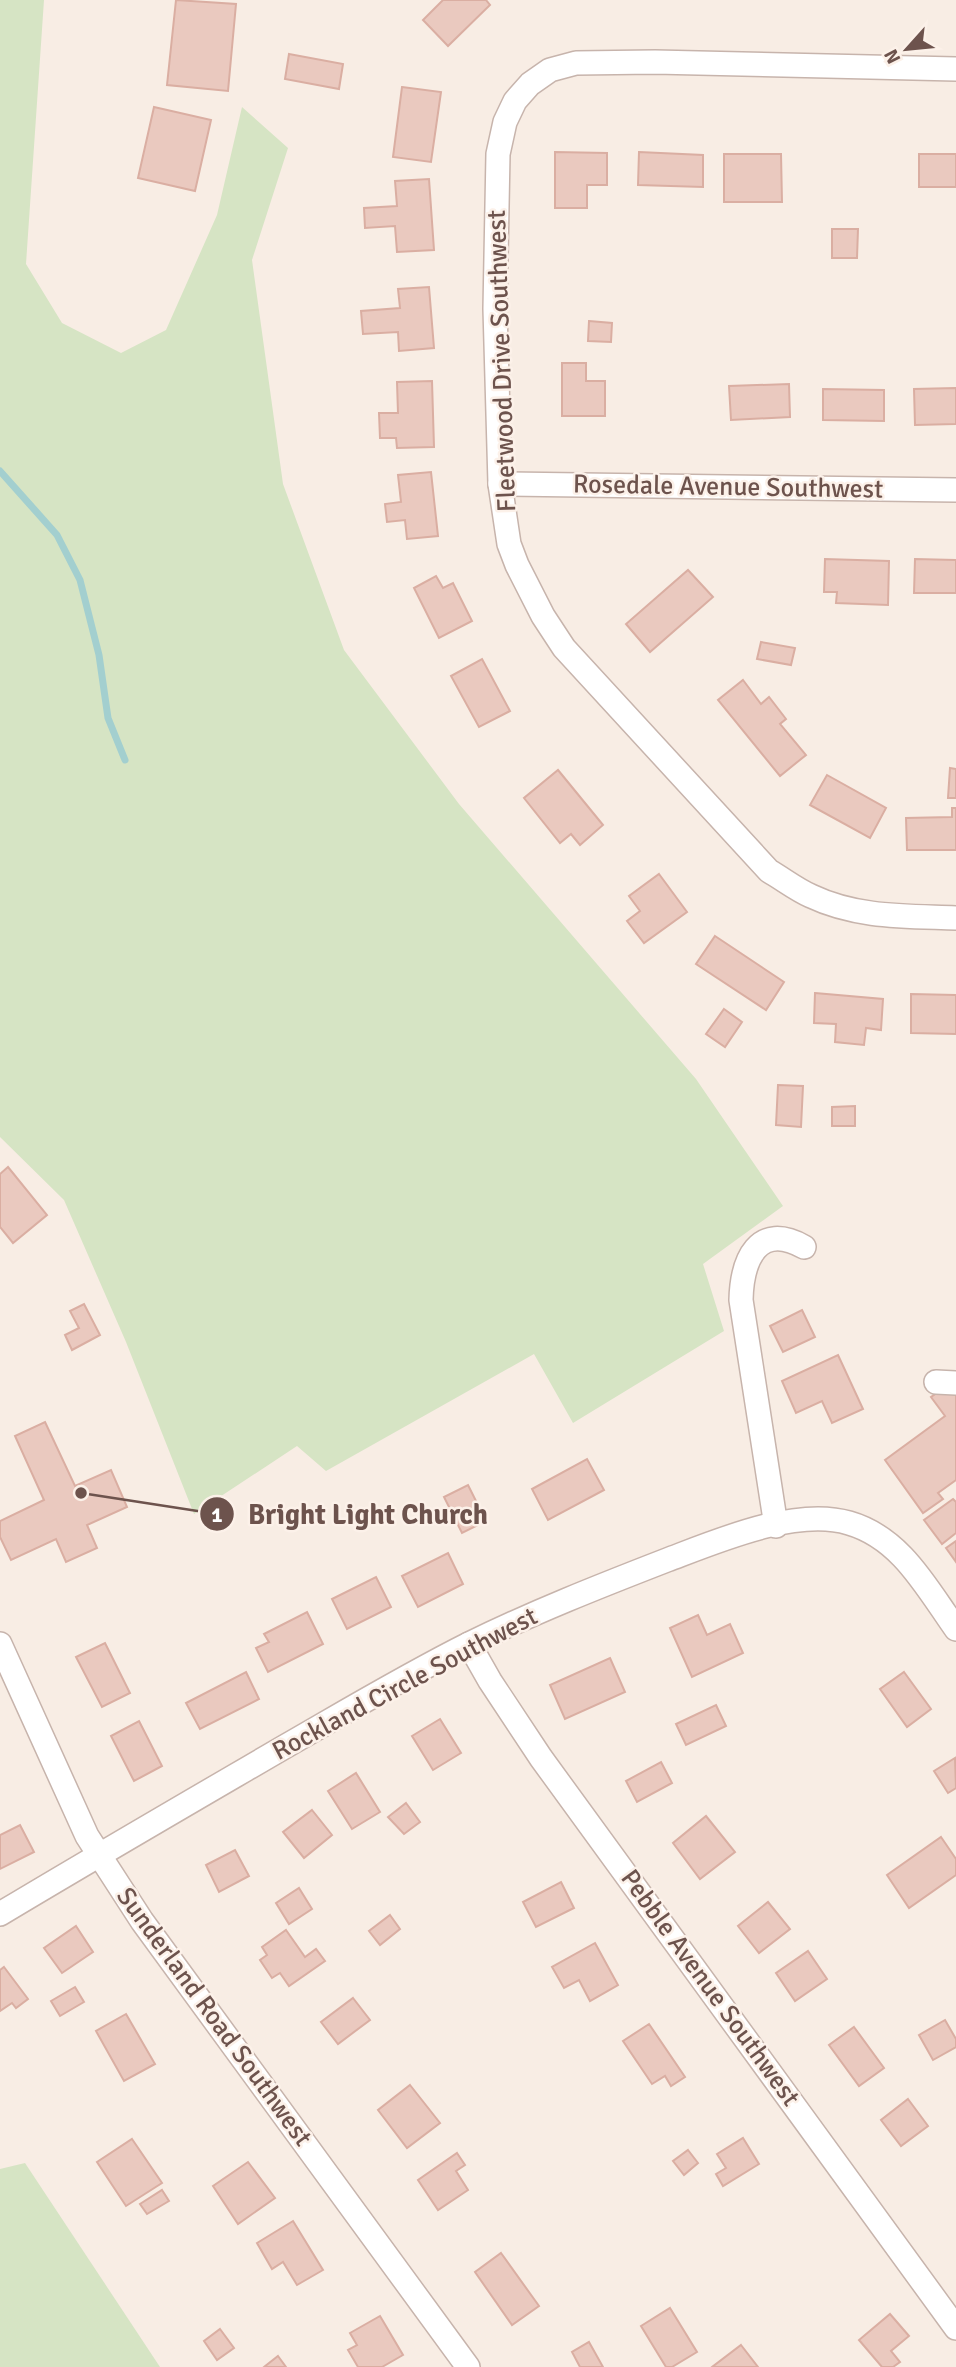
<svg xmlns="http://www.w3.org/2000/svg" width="956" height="2367" font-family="Signika,sans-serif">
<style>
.green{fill:#d6e4c4}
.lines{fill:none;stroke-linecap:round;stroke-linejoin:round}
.stream{stroke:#a3cfcf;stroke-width:7}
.building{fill:#eac9bf;stroke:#daaea2;stroke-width:2}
.minor-casing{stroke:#c7b4ac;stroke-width:26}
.minor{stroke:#fff;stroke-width:23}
.labels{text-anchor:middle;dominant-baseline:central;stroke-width:5;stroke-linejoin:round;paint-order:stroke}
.street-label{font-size:26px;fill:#6d534d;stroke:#fcf1e9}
.leader{fill:none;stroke:#6d534d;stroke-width:2.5}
.callout-dot{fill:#6d534d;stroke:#fcf1e9;stroke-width:2.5}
.mark-label{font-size:21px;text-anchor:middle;font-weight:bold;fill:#fff}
.callout-label{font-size:28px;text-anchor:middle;font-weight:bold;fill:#6d534d;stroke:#fcf1e9;stroke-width:5;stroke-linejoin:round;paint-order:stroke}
</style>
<rect width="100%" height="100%" fill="#f8ede4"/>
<g class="green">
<path d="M0,0h44l-18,264 36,59 59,30 45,-23 51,-115 25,-108 46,41 -36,112 31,224 61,166 115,154 237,275 87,127 -80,58 21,67 -151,92 -39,-69 -208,117 -29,-25 -103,68 -68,-172 -62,-142 -64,-63z"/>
<path d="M25,2163l135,204h-160v-198z"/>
</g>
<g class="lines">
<path class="stream" d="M0,471l57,64 23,45 19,75 9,63 17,42"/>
</g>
<g class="building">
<path d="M176,0l60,4 -8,87 -61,-6z"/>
<path d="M443,0h43l4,5 -42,41 -25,-26z"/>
<path d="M289,54l54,10 -4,25 -54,-10z"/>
<path d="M402,87l39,5 -10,70 -38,-5z"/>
<path d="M154,107l57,13 -16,71 -57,-13z"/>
<path d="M555,152l52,1v32h-20v23h-32z"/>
<path d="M639,152l64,3v32l-65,-2z"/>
<path d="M724,154h57l1,48h-58z"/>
<rect x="919" y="154" width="37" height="33"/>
<path d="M429,179l5,71 -37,2 -2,-26 -30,2 -1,-20 33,-2 -2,-25z"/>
<path d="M832,229h26l-1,29h-25z"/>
<path d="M429,287l5,61 -35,3 -1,-19 -35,2 -2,-23 39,-3 -2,-19z"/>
<path d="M589,321l23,2 -1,19 -23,-1z"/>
<path d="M562,363h24v18h19v35h-43z"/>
<path d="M432,381l2,66 -37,1 -1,-10h-16l-1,-25h19l-1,-31z"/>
<path d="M789,384l1,33 -59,3 -2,-34z"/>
<path d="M956,388v36l-41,1 -1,-36z"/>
<path d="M823,389l61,1v31l-61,-1z"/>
<path d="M431,472l7,64 -31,3 -2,-19 -18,2 -2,-18 16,-2 -3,-27z"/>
<path d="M825,559l64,2 -1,44 -52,-2 1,-11h-13z"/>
<path d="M915,559l41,1v33h-42z"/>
<path d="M688,570l25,27 -63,55 -24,-28z"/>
<path d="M436,576l7,12 10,-5 19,38 -33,17 -25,-50z"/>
<path d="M761,642l34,6 -4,17 -34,-6z"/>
<path d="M482,659l28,52 -31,16 -28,-51z"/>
<path d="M743,680l18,24 8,-7 17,22 -6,5 26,31 -26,21 -62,-76z"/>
<path d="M950,768l6,1v29h-8z"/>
<path d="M558,770l45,55 -23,20 -9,-11 -11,9 -36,-45z"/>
<path d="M827,775l59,33 -16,30 -60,-33z"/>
<path d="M952,808h4v42h-49l-1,-32 46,-1z"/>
<path d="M659,874l28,38 -43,31 -17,-22 13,-10 -11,-15z"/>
<path d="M715,936l69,46 -18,28 -70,-46z"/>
<path d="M815,993l68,6 -2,31 -15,-2 -2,17 -29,-3 1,-18 -22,-1z"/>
<path d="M911,994l45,1v39l-45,-1z"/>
<path d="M724,1009l18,13 -17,25 -19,-13z"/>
<path d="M778,1085l25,1 -2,41 -25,-2z"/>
<path d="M855,1106v20h-23v-19z"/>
<path d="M8,1167l39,48 -34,28 -13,-16v-53z"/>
<path d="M84,1304l16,31 -28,15 -7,-15 14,-7 -9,-17z"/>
<path d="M802,1310l13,27 -32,15 -13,-26z"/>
<path d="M838,1355l25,54 -31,14 -10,-22 -26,12 -14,-32z"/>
<path d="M950,1384l6,8v88l-18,13 5,6 -20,14 -38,-53 60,-44 -14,-19z"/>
<path d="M45,1422l30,64 36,-16 16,37 -40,18 10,23 -31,14 -10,-23 -45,21 -11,-23v-16l44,-21 -29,-64z"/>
<path d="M587,1459l17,31 -56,30 -16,-31z"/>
<path d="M468,1485l18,36 -24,12 -18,-36z"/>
<path d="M953,1499l3,3v31l-14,11 -18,-24z"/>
<path d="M956,1541v21l-10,-14z"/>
<path d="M448,1553l15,31 -45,23 -16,-31z"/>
<path d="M376,1577l15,30 -44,22 -15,-30z"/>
<path d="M307,1612l16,32 -55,28 -12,-24 13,-6 -5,-8z"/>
<path d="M698,1615l9,20 23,-11 13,29 -51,24 -22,-49z"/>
<path d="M105,1643l25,50 -28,14 -26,-50z"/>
<path d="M610,1658l15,34 -60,27 -15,-34z"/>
<path d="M246,1672l13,27 -59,30 -14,-26z"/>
<path d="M904,1672l27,37 -24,18 -27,-38z"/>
<path d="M716,1705l10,21 -40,19 -10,-21z"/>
<path d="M440,1719l21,34 -28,17 -21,-34z"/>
<path d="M139,1721l23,45 -28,15 -23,-45z"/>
<path d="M955,1758l1,30 -8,5 -14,-22z"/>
<path d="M661,1762l11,21 -35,19 -11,-21z"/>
<path d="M356,1773l24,39 -28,17 -24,-38z"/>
<path d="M406,1803l14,19 -16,12 -16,-17z"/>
<path d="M312,1810l20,25 -28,23 -21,-26z"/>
<path d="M706,1816l29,36 -35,27 -27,-36z"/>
<path d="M20,1825l14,27 -34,17v-34z"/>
<path d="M941,1837l15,22v16l-47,33 -22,-33z"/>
<path d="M235,1850l14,26 -30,16 -13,-27z"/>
<path d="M561,1882l13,26 -38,19 -13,-25z"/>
<path d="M299,1888l13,21 -23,15 -13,-21z"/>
<path d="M768,1902l22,27 -31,24 -21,-27z"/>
<path d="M390,1915l10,14 -20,16 -11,-14z"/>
<path d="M76,1926l17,26 -31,21 -18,-25z"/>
<path d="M286,1930l19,27 11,-8 9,12 -36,25 -9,-13 -8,5 -12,-18 7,-5 -5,-8z"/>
<path d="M595,1943l23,42 -28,16 -11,-21 -15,8 -12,-21z"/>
<path d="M808,1951l19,28 -32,22 -19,-28z"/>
<path d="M4,1967l24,32 -12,9 -4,-5 -12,8v-41z"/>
<path d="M75,1987l9,15 -24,14 -9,-15z"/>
<path d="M353,1998l17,22 -32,24 -17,-22z"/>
<path d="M126,2014l29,50 -31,17 -28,-50z"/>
<path d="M945,2020l11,19v8l-23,13 -14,-25z"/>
<path d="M649,2024l36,53 -14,9 -6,-10 -13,8 -29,-43z"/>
<path d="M854,2027l30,41 -25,18 -30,-41z"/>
<path d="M410,2085l30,38 -33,25 -29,-38z"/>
<path d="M908,2099l20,27 -27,20 -20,-26z"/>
<path d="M743,2138l16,26 -36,22 -7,-12 10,-6 -9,-14z"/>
<path d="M132,2139l30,44 -36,23 -29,-44z"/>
<path d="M688,2150l10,13 -14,12 -11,-14z"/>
<path d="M457,2153l8,12 -9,6 12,19 -30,20 -20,-30z"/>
<path d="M248,2162l27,36 -37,26 -25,-38z"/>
<path d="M162,2190l7,11 -22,13 -7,-10z"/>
<path d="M293,2221l30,49 -26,15 -14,-23 -11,7 -15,-26z"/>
<path d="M501,2253l38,53 -27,19 -37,-53z"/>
<path d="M670,2308l27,44 -25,15h-6l-25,-41z"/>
<path d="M890,2314l19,22 -18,15 9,11 -7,5h-11l-23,-27z"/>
<path d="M380,2316l23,39 -21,12h-24l-10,-17 9,-5 -7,-12z"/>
<path d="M220,2329l14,19 -17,12 -13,-19z"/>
<path d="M589,2342l14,25h-23l-8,-15z"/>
<path d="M741,2345l17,22h-46z"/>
<path d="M278,2356l8,11h-22z"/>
</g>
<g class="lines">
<defs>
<g id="minor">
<path d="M956,69l-301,-7 -79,1 -26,7 -20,14 -15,17 -10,21 -7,32 -3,155 5,175 9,60 8,21 26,51 21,32 205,223c14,8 28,19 42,25 46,22 96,20 145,22"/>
<path d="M500,484l456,6"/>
<path d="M936,1382l20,1"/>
<path d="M776,1526l-35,-226c1,-40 17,-79 63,-53"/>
<path d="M0,1644l87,192 55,85 326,446"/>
<path d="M469,1644l21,37 51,77 415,570"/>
<path d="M0,1914c95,-57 190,-112 286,-168 61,-35 121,-71 183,-102 65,-32 131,-58 198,-84 50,-19 129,-53 182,-37 52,15 77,64 107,106"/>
</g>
</defs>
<use href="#minor" class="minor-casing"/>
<use href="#minor" class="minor"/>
</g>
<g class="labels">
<g class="street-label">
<text transform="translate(502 361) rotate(-92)">Fleetwood Drive Southwest</text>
<text transform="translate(728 487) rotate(1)">Rosedale Avenue Southwest</text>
<text transform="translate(405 1684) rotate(-28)">Rockland Circle Southwest</text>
<text transform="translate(710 1988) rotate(54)">Pebble Avenue Southwest</text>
<text transform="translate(214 2017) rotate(54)">Sunderland Road Southwest</text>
</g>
</g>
<path class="leader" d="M81 1493L217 1514"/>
<g class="callout-dot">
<circle cx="81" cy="1493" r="7"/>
<circle cx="217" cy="1514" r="18"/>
</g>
<g class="mark-label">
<text x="217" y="1522">1</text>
</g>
<g class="callout-label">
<text x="368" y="1524">Bright Light Church</text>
</g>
<g transform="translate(907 49) rotate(243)" stroke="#fcf1e9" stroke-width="5" paint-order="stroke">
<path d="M0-5L12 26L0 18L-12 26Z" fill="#6d534d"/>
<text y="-10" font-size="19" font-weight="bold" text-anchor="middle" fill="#6d534d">N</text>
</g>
</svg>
